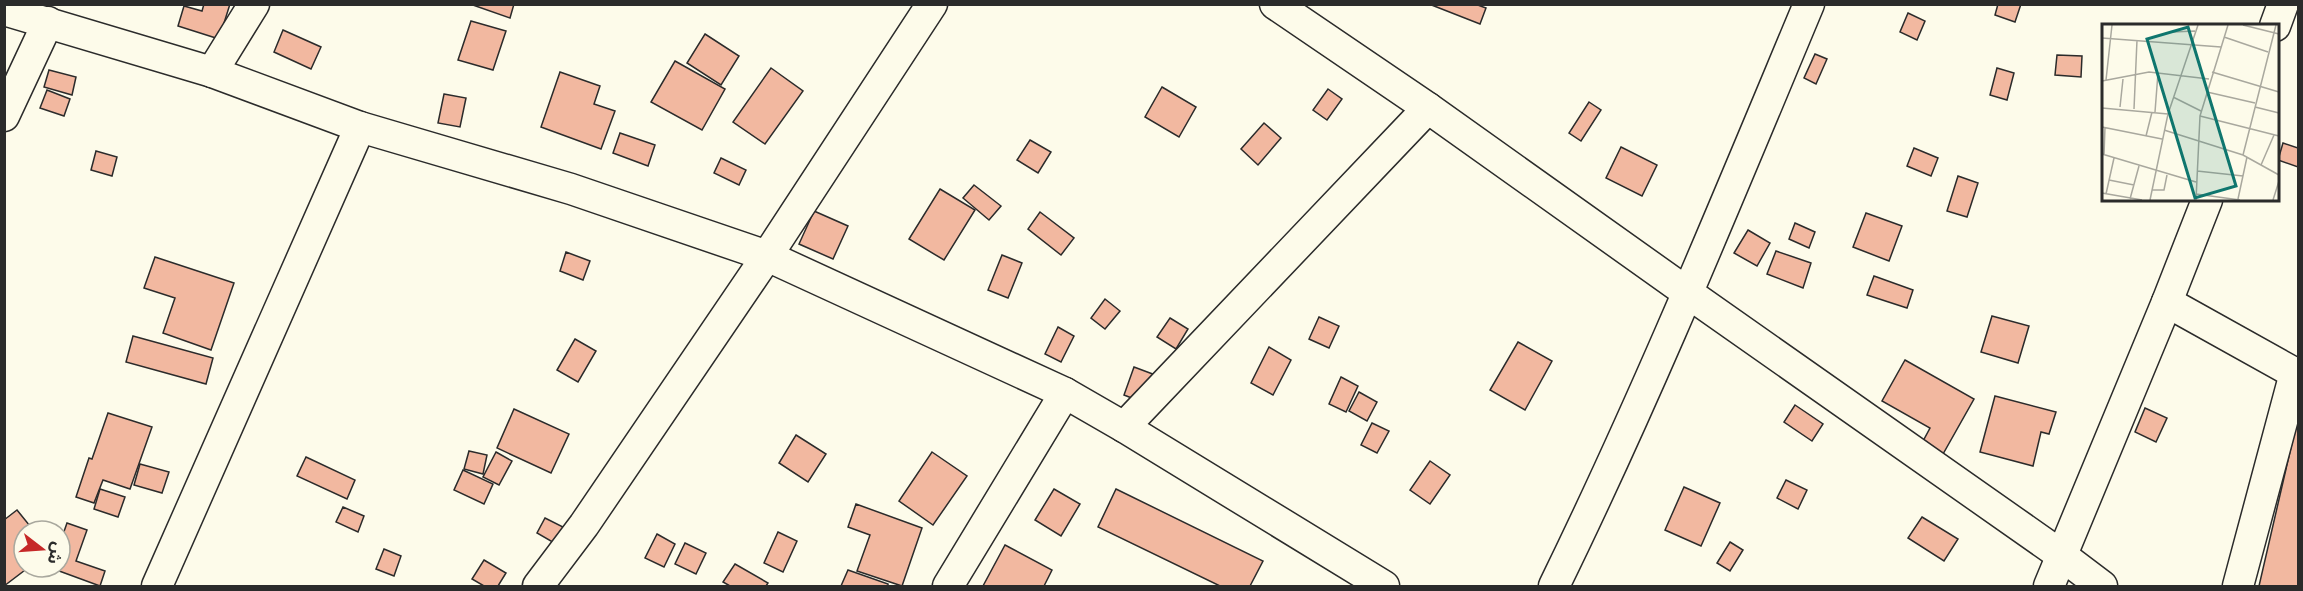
<svg xmlns="http://www.w3.org/2000/svg" width="2303" height="591" font-family="Cabin,'Noto Sans Arabic',sans-serif">
<style>
.building{fill:#f2b8a0;stroke:#2b2b2b;stroke-width:1.5}
.lines{fill:none;stroke-linecap:round;stroke-linejoin:round}
.street-casing{stroke:#2b2b2b;stroke-width:33}
.street{stroke:#fdfbea;stroke-width:30}
.inset-road{fill:none;stroke:#a9a89e;stroke-width:1.5}
.view{fill:#0f766e;fill-opacity:0.15;stroke:#0f766e;stroke-width:3}
.inset-edge{fill:none;stroke:#2b2b2b;stroke-width:3}
</style>
<rect width="100%" height="100%" fill="#fdfbea"/>
<g class="building">
<path d="M204,4h26l-11,35 -41,-13 6,-20 18,5z"/>
<path d="M470,4h44l-4,14z"/>
<path d="M1429,4h46l11,4 -6,16z"/>
<path d="M1998,4h23l-6,18 -20,-7z"/>
<path d="M1908,13l17,8 -8,19 -17,-8z"/>
<path d="M471,21l35,10 -13,39 -35,-10z"/>
<path d="M283,30l38,17 -10,22 -37,-17z"/>
<path d="M705,34l34,22 -18,29 -34,-22z"/>
<path d="M1815,54l12,5 -11,25 -12,-6z"/>
<path d="M2057,55l25,1 -1,21 -26,-2z"/>
<path d="M675,61l50,28 -23,41 -51,-28z"/>
<path d="M771,68l32,23 -38,53 -32,-22z"/>
<path d="M1997,68l17,5 -7,27 -17,-5z"/>
<path d="M49,70l27,7 -4,18 -28,-8z"/>
<path d="M560,72l40,14 -6,18 21,7 -14,38 -60,-22z"/>
<path d="M1162,87l34,20 -17,30 -34,-20z"/>
<path d="M1328,89l14,10 -15,21 -14,-10z"/>
<path d="M47,90l23,9 -6,17 -24,-8z"/>
<path d="M444,94l22,4 -6,29 -22,-4z"/>
<path d="M1589,102l12,8 -20,31 -12,-8z"/>
<path d="M1264,123l17,15 -23,27 -17,-16z"/>
<path d="M620,133l35,12 -7,21 -35,-13z"/>
<path d="M1030,140l21,12 -13,21 -21,-13z"/>
<path d="M2283,143l15,5v19l-20,-7z"/>
<path d="M1621,147l36,18 -15,31 -36,-18z"/>
<path d="M1914,148l24,10 -7,18 -24,-10z"/>
<path d="M96,151l21,6 -5,19 -21,-6z"/>
<path d="M721,158l25,12 -7,15 -25,-12z"/>
<path d="M1958,176l20,7 -11,34 -20,-6z"/>
<path d="M974,185l27,21 -12,14 -26,-22z"/>
<path d="M940,189l35,21 -31,50 -35,-21z"/>
<path d="M814,211l34,15 -15,33 -34,-15z"/>
<path d="M1040,212l34,26 -13,17 -33,-26z"/>
<path d="M1866,213l36,13 -13,35 -36,-14z"/>
<path d="M1795,223l20,9 -6,16 -20,-9z"/>
<path d="M1748,230l22,13 -13,23 -23,-13z"/>
<path d="M1776,251l35,12 -8,25 -36,-14z"/>
<path d="M566,252l24,9 -7,19 -23,-9z"/>
<path d="M1002,255l20,8 -14,35 -20,-8z"/>
<path d="M155,257l79,26 -23,67 -48,-17 12,-35 -31,-10z"/>
<path d="M1874,276l39,14 -6,18 -40,-13z"/>
<path d="M1105,299l15,12 -15,18 -14,-11z"/>
<path d="M1992,316l37,10 -11,37 -37,-11z"/>
<path d="M1319,317l20,9 -10,22 -20,-9z"/>
<path d="M1170,318l18,11 -12,20 -19,-12z"/>
<path d="M1058,327l16,9 -13,26 -16,-8z"/>
<path d="M133,336l80,22 -7,26 -80,-22z"/>
<path d="M575,339l21,12 -18,31 -21,-12z"/>
<path d="M1518,342l34,19 -27,49 -35,-20z"/>
<path d="M1269,347l22,13 -18,35 -22,-12z"/>
<path d="M1905,360l69,39 -31,55 -21,-11 8,-15 -48,-27z"/>
<path d="M1134,367l24,9 -11,28 -23,-9z"/>
<path d="M1341,377l17,9 -12,26 -17,-8z"/>
<path d="M1359,392l18,10 -10,19 -18,-10z"/>
<path d="M1995,396l61,16 -7,22 -8,-2 -8,34 -53,-14z"/>
<path d="M1795,405l28,19 -11,17 -28,-19z"/>
<path d="M2145,408l22,10 -11,24 -21,-10z"/>
<path d="M514,409l55,25 -18,39 -54,-25z"/>
<path d="M108,413l44,14 -22,62 -27,-9 -9,23 -18,-6 13,-39 3,1z"/>
<path d="M2298,417v169h-39z"/>
<path d="M1372,423l17,8 -12,22 -16,-8z"/>
<path d="M796,435l30,19 -18,28 -29,-19z"/>
<path d="M469,451l18,4 -4,19 -19,-5z"/>
<path d="M496,452l16,9 -13,24 -16,-8z"/>
<path d="M932,452l35,24 -34,49 -34,-24z"/>
<path d="M306,457l49,23 -8,19 -50,-23z"/>
<path d="M1430,461l20,14 -20,29 -20,-14z"/>
<path d="M140,464l29,8 -7,21 -28,-8z"/>
<path d="M463,470l30,14 -9,20 -30,-14z"/>
<path d="M1786,480l21,10 -9,19 -21,-11z"/>
<path d="M1684,487l36,16 -19,43 -36,-16z"/>
<path d="M100,489l25,8 -7,20 -24,-8z"/>
<path d="M1054,489l26,15 -19,32 -26,-16z"/>
<path d="M1116,489l147,72 -13,25h-30l-122,-59z"/>
<path d="M856,504l66,24 -20,58 -45,-15 13,-36 -22,-8z"/>
<path d="M343,507l21,9 -6,16 -22,-10z"/>
<path d="M17,510l17,21h-10v36h5l-25,19v-66z"/>
<path d="M1922,517l36,22 -14,22 -36,-23z"/>
<path d="M545,518l20,10 -9,16 -19,-11z"/>
<path d="M67,523l20,7 -11,31 29,10 -5,15 -49,-18 9,-1v-24z"/>
<path d="M778,532l19,9 -14,31 -19,-9z"/>
<path d="M657,534l18,10 -11,23 -19,-9z"/>
<path d="M1730,542l13,8 -13,21 -13,-8z"/>
<path d="M685,543l21,10 -10,21 -21,-10z"/>
<path d="M1005,545l47,25 -8,16h-61z"/>
<path d="M384,549l17,7 -7,20 -18,-7z"/>
<path d="M484,560l22,13 -8,13h-14l-12,-7z"/>
<path d="M735,564l33,19 -2,3h-36l-7,-4z"/>
<path d="M848,570l40,14v2h-47z"/>
</g>
<g class="lines">
<defs>
<g id="street">
<path d="M1275,4l153,104 260,185 373,262 41,31"/>
<path d="M4,10l208,62 148,55 211,62 196,67 298,137 59,34 260,159"/>
<path d="M2275,26l8,-22"/>
<path d="M212,72l42,-68"/>
<path d="M4,116l44,-94"/>
<path d="M2167,302l131,73"/>
<path d="M1124,427l304,-319"/>
<path d="M157,586l203,-459"/>
<path d="M538,586l46,-61 183,-269 165,-252"/>
<path d="M948,586l117,-193"/>
<path d="M1554,586c93,-190 173,-386 255,-582"/>
<path d="M2049,586l118,-284 40,-102"/>
<path d="M2238,586l57,-213"/>
</g>
</defs>
<use href="#street" class="street-casing"/>
<use href="#street" class="street"/>
</g>
<g transform="translate(2102 24)">
<rect width="177" height="177" fill="#fdfbea"/>
<path class="inset-road" d="M141,1l36,9M71,8l22,-1M122,13l44,15M0,14l119,9M110,48l67,20M4,56l6,-55M0,57l47,-9 60,7M105,68l48,11M71,73l28,14M18,83l3,-28M153,83l24,6M0,84l66,6M32,85l3,-69M53,88l3,-39M98,92l79,20M0,103l60,12M62,106l79,25 36,20M44,112l6,-24M0,130l94,28M2,131l1,-28M141,131l33,-130M159,141l13,-30M95,147l46,5M7,156l25,5M50,166h12l3,-15M0,169l40,7M4,170l8,-36M94,170l44,6M28,175l9,-33M136,175l9,-42M48,176l18,-86 30,-89M94,176l4,-84 28,-91M171,176l6,-19"/>
<path class="view" d="M86,3l48,159 -41,12 -48,-159z"/>
<rect width="177" height="177" class="inset-edge"/>
</g>
<rect width="2303" height="591" fill="none" stroke="#2b2b2b" stroke-width="12"/>
<g transform="translate(42 549) rotate(107)"><circle r="28" fill="#fdfbea" stroke="#a9a89e" stroke-width="1.5"/>
<path d="M0-4.5L10 22L0 15L-10 22Z" fill="#c62828"/>
<text y="-9" font-size="16" font-weight="bold" text-anchor="middle" fill="#2b2b2b">ش</text>
</g>
</svg>
